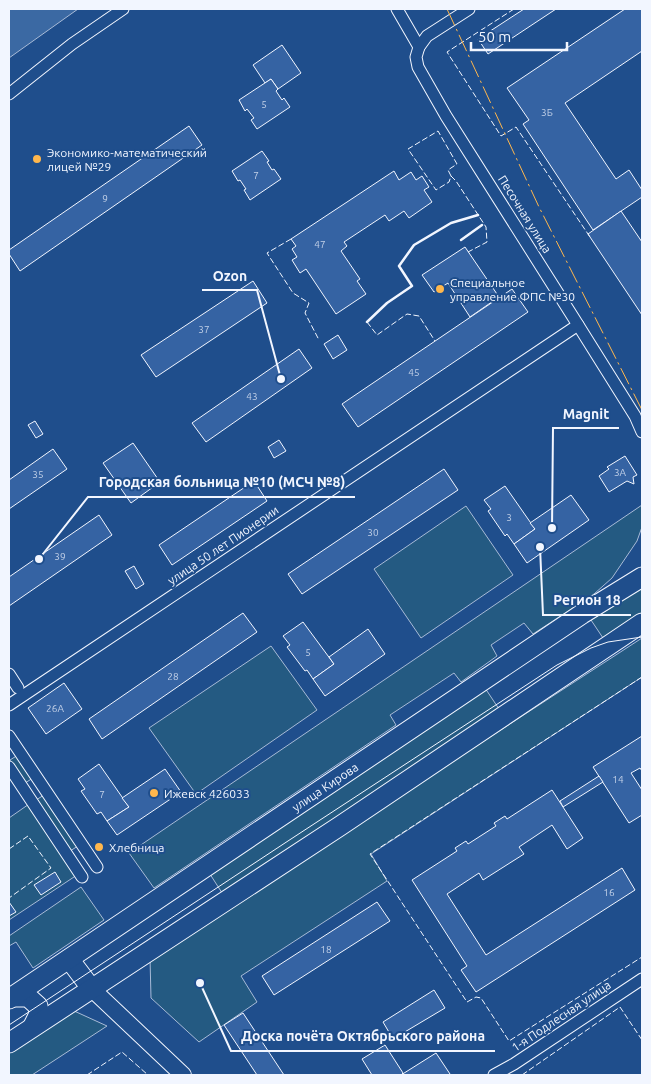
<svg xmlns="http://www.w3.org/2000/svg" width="651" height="1084" font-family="Ubuntu,sans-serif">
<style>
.green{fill:#245a82;stroke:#a8bbd7}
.water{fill:#3b69a3;stroke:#a8bbd7}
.building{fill:#3563a3;stroke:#f2f6ff}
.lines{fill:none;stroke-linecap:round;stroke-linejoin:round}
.street-casing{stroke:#f2f6ff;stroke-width:13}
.secondary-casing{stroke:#f2f6ff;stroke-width:18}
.primary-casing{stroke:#f2f6ff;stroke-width:21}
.street{stroke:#1f4e8c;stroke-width:11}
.secondary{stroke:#1f4e8c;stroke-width:16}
.primary{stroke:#1f4e8c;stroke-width:19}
.tram{stroke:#f2f6ff;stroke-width:1}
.fence{stroke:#f2f6ff;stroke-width:1;stroke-dasharray:6 2.5;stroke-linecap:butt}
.wall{stroke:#f2f6ff;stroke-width:2.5}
.power{stroke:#ffb74d;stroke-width:1;stroke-dasharray:18 4 2.5 4;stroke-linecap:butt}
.poi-dot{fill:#ffb74d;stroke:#1f4e8c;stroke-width:2}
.labels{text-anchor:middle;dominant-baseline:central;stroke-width:4;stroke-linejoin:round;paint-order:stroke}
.number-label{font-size:10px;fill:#c3d1e8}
.poi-label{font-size:12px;fill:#f2f6ff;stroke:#1f4e8c;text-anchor:start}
.street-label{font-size:12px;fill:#f2f6ff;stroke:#1f4e8c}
.leader{fill:none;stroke:#f2f6ff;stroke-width:2}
.callout-dot{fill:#f2f6ff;stroke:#1f4e8c;stroke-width:2}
.callout-label{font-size:14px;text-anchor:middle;font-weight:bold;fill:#f2f6ff;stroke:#1f4e8c;stroke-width:4;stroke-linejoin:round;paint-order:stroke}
</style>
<rect width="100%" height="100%" fill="#1f4e8c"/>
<g class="green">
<path d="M642,505v22l-5,14 -25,37 -18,16 -61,40 -9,-11 -33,22 6,11 -36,26 -7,-9 -64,42 6,10 -242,163 -25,-35z"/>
<path d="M466,506l47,69 -92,63 -47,-69z"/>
<path d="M642,588v25l-39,25 -12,-18z"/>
<path d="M642,638v39l-271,177 16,27 -146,95 16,26 -58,40 -48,-44 -1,-40z"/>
<path d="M271,646l46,64 -121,84 -47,-66z"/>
<path d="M485,688l16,24 -277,184 -16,-25z"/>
<path d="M18,755l15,23 -8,5 -15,-23z"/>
<path d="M44,795l34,51 -8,5 -34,-51z"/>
<path d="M32,802l48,71 -71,47v-102z"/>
<path d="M81,887l23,33 -71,48 -17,-26 -7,4v-10z"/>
<path d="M72,1010l35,16 -75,49h-23v-22z"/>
</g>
<path class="water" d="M9,9h69l-69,49z"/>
<g class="building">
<path d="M524,9h32l-68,45 -10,-15z"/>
<path d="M625,9h17v42l-77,52 51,76 13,-9 13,20v7l-49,33 -70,-106 6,-4 -22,-32z"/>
<path d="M282,45l19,28 -23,16 -7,-10 -6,4 -12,-18z"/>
<path d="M271,79l7,10 -2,2 6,9 2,-2 6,9 -33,22 -6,-9 3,-2 -7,-9 -2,2 -6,-11z"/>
<path d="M189,126l13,19 -182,126 -11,-17v-4z"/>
<path d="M262,151l7,10 -2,1 5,8 2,-1 7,10 -31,21 -6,-10 2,-1 -6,-9 -2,1 -6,-10z"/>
<path d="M394,171l5,9 12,-8 5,8 6,-4 7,11 -5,3 8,12 -23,16 -5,-7 -15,10 -4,-6 -41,27 3,4 -6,5 19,28 -3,2 9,13 -30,20 -30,-45 -6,4 -8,-13 5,-3 -5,-8 4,-3 -5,-7z"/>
<path d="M621,211l21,31v73l-54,-81z"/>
<path d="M465,247l34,50 -29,20 -22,-34 -14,9 -12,-17z"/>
<path d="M253,281l14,22 -111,74 -15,-22z"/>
<path d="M512,289l16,23 -170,115 -16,-23z"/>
<path d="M338,335l9,15 -14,9 -9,-15z"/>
<path d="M299,349l13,19 -106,74 -14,-19z"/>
<path d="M35,421l8,13 -7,4 -8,-13z"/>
<path d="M279,440l7,11 -12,7 -6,-11z"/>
<path d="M133,443l27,39 -29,21 -28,-40z"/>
<path d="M53,449l14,20 -58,40v-29z"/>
<path d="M625,456l12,19 -4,2 1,7 -7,-3 -18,11 -10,-16 10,-7 -2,-2z"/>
<path d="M444,469l14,21 -156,104 -14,-20z"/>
<path d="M254,481l13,20 -95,64 -13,-20z"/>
<path d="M505,486l30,43 -21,15 -7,-10 -2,2 -17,-25 3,-2 -7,-9z"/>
<path d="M571,495l18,25 -62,43 -13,-19 21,-15 -5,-6z"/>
<path d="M99,515l13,20 -103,71v-29z"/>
<path d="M134,566l10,18 -8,5 -11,-18z"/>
<path d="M243,613l14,19 -155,107 -13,-20z"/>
<path d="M303,622l31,42 -21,15 -6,-9 -2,1 -18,-24 3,-2 -7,-9z"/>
<path d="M368,629l17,25 -60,42 -12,-17 21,-15 -5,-7z"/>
<path d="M64,683l18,26 -36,25 -18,-26z"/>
<path d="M642,736v35l-2,-3 -9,5 11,17v25l-13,8 -36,-56z"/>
<path d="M99,764l30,43 -22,14 -6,-9 -4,2 -16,-23 4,-2 -7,-10z"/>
<path d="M165,769l16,23 -64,43 -10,-14 22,-14 -7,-9z"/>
<path d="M599,776l4,6 -40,25 -3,-6z"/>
<path d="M552,790l31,48 -16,11 -15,-24 -33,22 5,7 -41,26 -4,-7 -32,21 39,61 136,-87 13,22 -159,102 -15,-22 6,-4 -55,-86 45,-29 -2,-3 11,-7 2,3 28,-18 -2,-3 11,-7 2,3z"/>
<path d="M55,872l6,10 -20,13 -7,-10z"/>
<path d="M9,902l7,10 -7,4z"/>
<path d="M377,902l13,19 -116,74 -12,-19z"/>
<path d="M434,990l11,18 -52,31 -10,-17z"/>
<path d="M243,1013l41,62h-27l-33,-50z"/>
<path d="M385,1045l18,28 -2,2h-29l-10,-16z"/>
<path d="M436,1053l14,21 -2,1h-47z"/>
</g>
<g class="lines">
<defs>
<g id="street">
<path d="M397,9l22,38"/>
<path d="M469,9l-42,27 -8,11 -3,10 2,10 28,49 127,201 62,99 7,16"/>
<path d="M9,94l63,-50 51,-35"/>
<path d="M9,674l9,14"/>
<path d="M9,705l569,-380"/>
<path d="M9,736l88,131"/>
<path d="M9,767l73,110"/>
<path d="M494,1075l20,-11 128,-85"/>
</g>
<path id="secondary" d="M91,988l92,87"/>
<g id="primary">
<path d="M69,959l22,29"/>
<path d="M13,997h15l10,9 1,8 -6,12"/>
<path d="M9,999l573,-385 60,-37"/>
<path d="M9,1043l331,-217 302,-203"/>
</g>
</defs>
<use href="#street" class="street-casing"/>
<use href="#secondary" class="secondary-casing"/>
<use href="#primary" class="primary-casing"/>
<use href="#street" class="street"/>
<use href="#secondary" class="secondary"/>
<use href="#primary" class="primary"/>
<path class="tram" d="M9,1025l282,-186 266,-174 34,-17 17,-6 34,-5"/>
<g class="fence">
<path d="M514,9l-67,43 54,84 15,-9 74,110"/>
<path d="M451,176l-3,-6 9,-6 -19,-33 -30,18 28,41 13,-8 2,-6 5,5 30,46 1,15 -19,10"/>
<path d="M291,239l-24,14 26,40 16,10 -4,10 14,27"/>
<path d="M367,322l10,13 30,-21 12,2 16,25"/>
<path d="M642,677l-272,177 97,148 9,-5 5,1 28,43 133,-84"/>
<path d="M9,849l19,-13 23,32 -42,30"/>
<path d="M87,1075l35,-23 26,23"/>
<path d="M522,1075l98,-68 22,33"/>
</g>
<g class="wall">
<path d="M461,240l21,-15"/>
<path d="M367,322l20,-19 25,-17 -13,-20 15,-21 37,-22 27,-8"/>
</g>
<path class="power" d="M447,9l92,198 103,203"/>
</g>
<g class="poi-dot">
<circle cx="37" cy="159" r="5"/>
<circle cx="440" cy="289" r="5"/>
<circle cx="154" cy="793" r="5"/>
<circle cx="99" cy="847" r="5"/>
</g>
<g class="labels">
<g class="number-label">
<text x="264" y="104">5</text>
<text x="547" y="112">3Б</text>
<text x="256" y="175">7</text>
<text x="105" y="198">9</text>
<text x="320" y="244">47</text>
<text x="204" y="329">37</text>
<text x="414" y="372">45</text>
<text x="252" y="396">43</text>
<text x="620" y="472">3А</text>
<text x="38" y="474">35</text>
<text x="509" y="517">3</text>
<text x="373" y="532">30</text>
<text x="60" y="556">39</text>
<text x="308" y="652">5</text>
<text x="173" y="676">28</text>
<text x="55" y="708">26А</text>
<text x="618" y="779">14</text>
<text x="102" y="794">7</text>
<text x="609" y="892">16</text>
<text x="326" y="949">18</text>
</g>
<g class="poi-label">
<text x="47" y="152">Экономико-математический<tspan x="47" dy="14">лицей №29</tspan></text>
<text x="450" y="282">Специальное<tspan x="450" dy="14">управление ФПС №30</tspan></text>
<text x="164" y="793">Ижевск 426033</text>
<text x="109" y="847">Хлебница</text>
</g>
<g class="street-label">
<text transform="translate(525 214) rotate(58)">Песочная улица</text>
<text transform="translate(223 545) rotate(-34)">улица 50 лет Пионерии</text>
<text transform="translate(325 787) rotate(-34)">улица Кирова</text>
<text transform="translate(561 1016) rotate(-34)">1-я Подлесная улица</text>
</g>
</g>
<path class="leader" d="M281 379L257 290H202M552 528L553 428H619M39 559L88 497H355M540 547L543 615H631M200 983L231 1051H495"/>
<g class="callout-dot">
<circle cx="281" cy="379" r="5"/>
<circle cx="552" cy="528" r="5"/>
<circle cx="39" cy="559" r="5"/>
<circle cx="540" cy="547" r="5"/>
<circle cx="200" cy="983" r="5"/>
</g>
<g class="callout-label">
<text x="230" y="281">Ozon</text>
<text x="586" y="419">Magnit</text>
<text x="222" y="487">Городская больница №10 (МСЧ №8)</text>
<text x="587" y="605">Регион 18</text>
<text x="363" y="1041">Доска почёта Октябрьского района</text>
</g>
<rect width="651" height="1084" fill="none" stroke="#f2f6ff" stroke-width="20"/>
<path d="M471 42v8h96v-8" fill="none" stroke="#f2f6ff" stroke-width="2.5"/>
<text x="478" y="42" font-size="15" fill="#f2f6ff" stroke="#1f4e8c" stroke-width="4" paint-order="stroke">50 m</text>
</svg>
